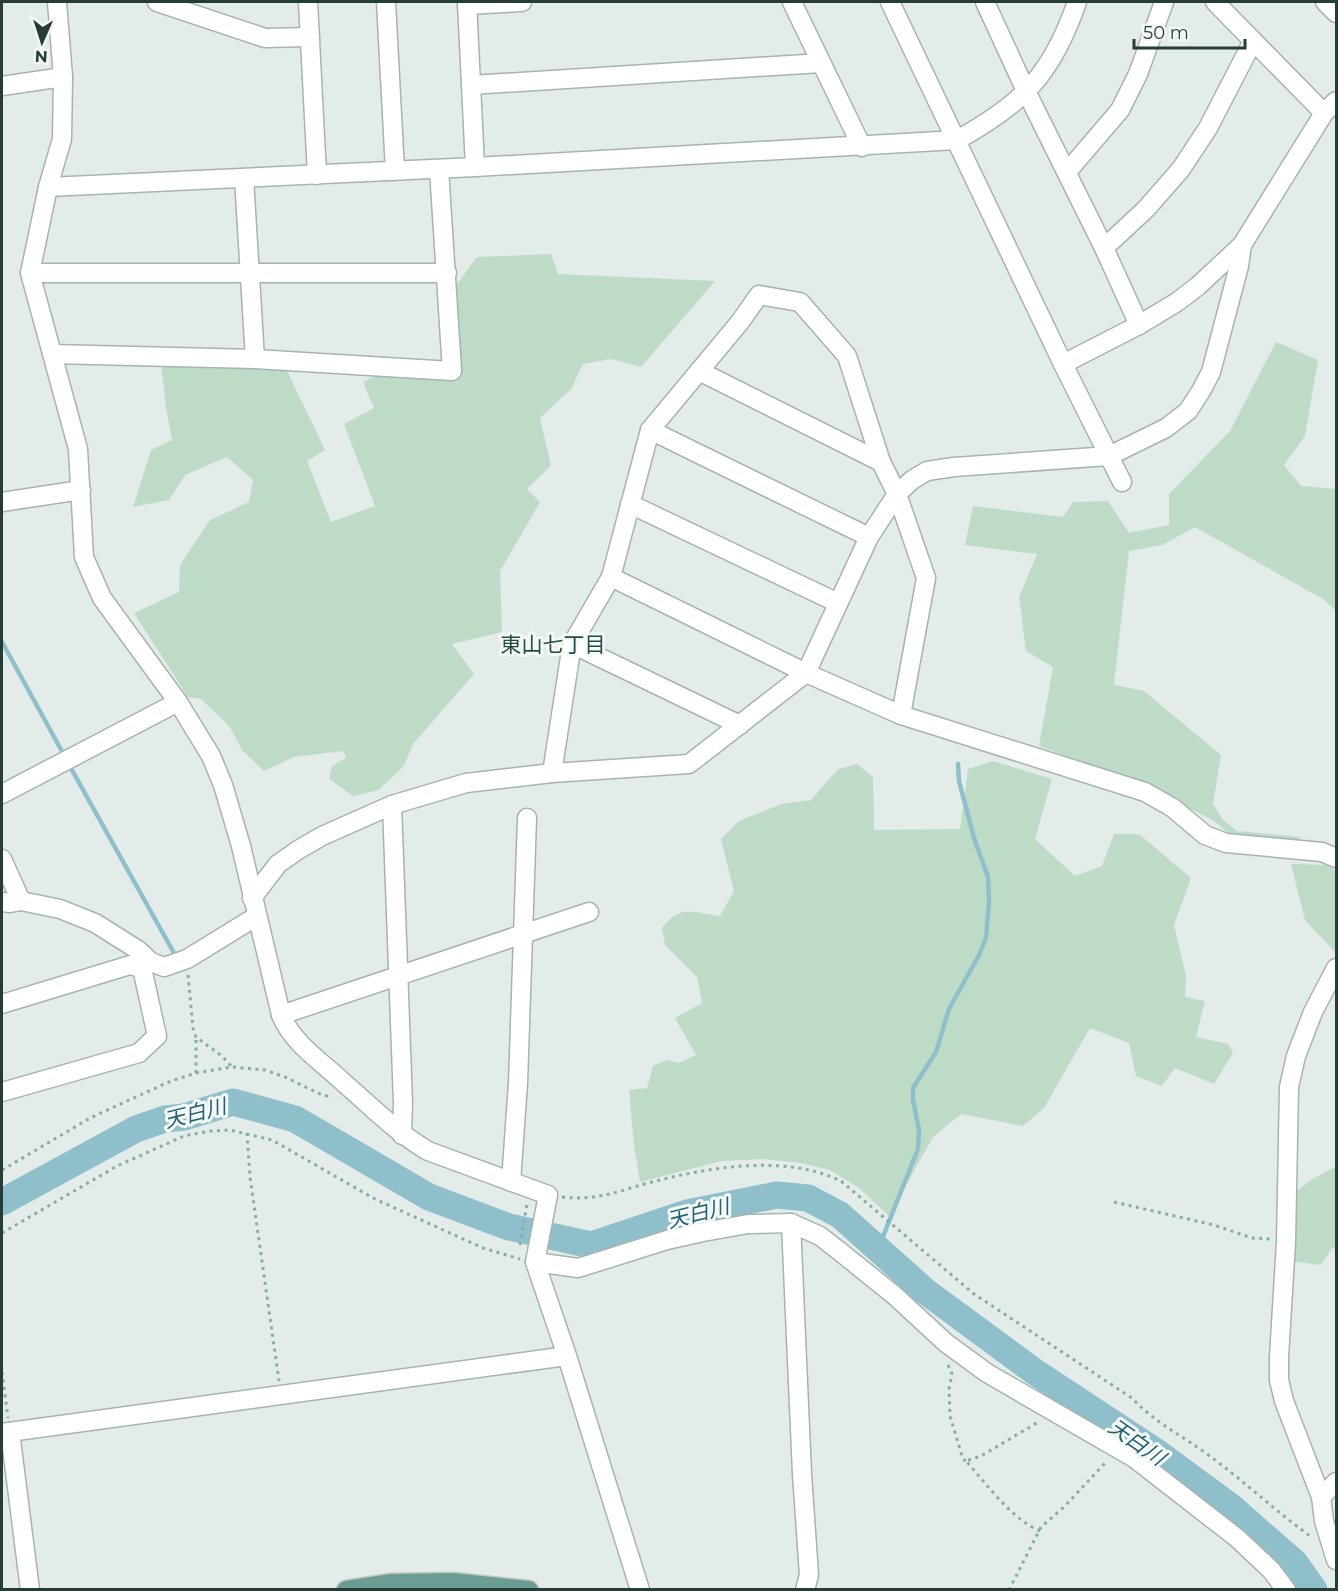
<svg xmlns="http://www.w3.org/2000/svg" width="1338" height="1591" font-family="Montserrat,'Noto Sans JP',sans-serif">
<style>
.green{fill:#bedbc8}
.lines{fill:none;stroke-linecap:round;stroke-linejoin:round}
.stream{stroke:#90bfcc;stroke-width:4.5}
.river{stroke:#90bfcc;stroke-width:27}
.minor-casing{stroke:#a6b4b0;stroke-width:21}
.major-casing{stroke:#c2c8c7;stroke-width:21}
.path{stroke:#87ada3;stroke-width:3;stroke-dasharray:3 4.5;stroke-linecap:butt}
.minor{stroke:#fff;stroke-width:18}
.major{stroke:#6c9d94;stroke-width:18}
.labels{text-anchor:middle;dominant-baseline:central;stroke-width:6;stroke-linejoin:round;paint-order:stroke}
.neighbourhood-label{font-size:21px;fill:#224c45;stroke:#f4f9f6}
.water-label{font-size:21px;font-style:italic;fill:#246073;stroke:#f4f9f6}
</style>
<rect width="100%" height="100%" fill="#e3ece9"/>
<g class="green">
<path d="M551,254l7,20 157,7 -74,86 -30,-8 -28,5 -12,25 -31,29 11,48 -24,23 13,13 -40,69 2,61 -50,12 22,30 -61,70 -9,22 -25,24 -26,6 -24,-17 3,-13 14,-8 -3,-7 -49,6 -30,14 -22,-21 -12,-23 -29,-28 -13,-2 -54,-84 45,-21 1,-27 30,-45 39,-18 4,-22 -26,-23 -42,18 -16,25 -36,7 18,-57 21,-10 -6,-32 -5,-46 126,9 38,79 -18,11 24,61 44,-16 -31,-82 30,-16 -11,-26 18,-9 77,3 -4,-88 23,-31z"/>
<path d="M1276,342l42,18 -13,76 -21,29 17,21 35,3v122l-13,-12 -128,-72 -33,18 -33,6 -15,134 30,6 77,64 -8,49 10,16 14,11 64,6 -2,6 -66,-6 -19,-16 -75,-39 -100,-36 14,-79 -27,-16 -7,-54 18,-43 -72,-9 8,-39 90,11 10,-15 35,-1 21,32 40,-8v-31l61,-63z"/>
<path d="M993,761l59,18 -17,60 40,37 27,-10 12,-32h25l52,44 -17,47 12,51 -1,21 20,4 -9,36 32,7 5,9 -19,31 -39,-16 -13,18 -26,-10 -7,-33 -39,-15 -46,80 -21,18 -62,-12 -28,23 -44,79 -30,-28 -29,-18 -29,-7 -38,-4 -41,2 -82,21 -6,-37 -5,-55 18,-2 6,-22 14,-6 12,3 17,-8 -21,-37 27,-15 -5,-26 -32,-32 -3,-17c20,-25 30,-15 58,-12l14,-25 -13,-52 18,-18 42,-17 30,-4 27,-31 19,-5 16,13 1,53 86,-1 8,-60z"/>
<path d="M1291,864l35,1 10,6v82l-31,-33z"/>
<path d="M1336,1166v83l-4,-1 -11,17 -30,-4 6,-70 11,-9z"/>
</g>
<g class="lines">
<g class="stream">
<path d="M2,642l62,113"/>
<path d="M68,763l106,190"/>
<path d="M878,1249l40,-100 1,-19 -6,-30v-12l23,-36 13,-43 30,-54 7,-17 3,-37 -1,-24 -14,-39 -15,-57 -1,-17"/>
</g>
<path class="river" d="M2,1202l134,-73 29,-10 19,-2 49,-15 62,17 134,78 80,30 82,18 96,-32 90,-18 31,3 32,17 85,76 110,81 123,81 72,53 65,57 19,27"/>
<defs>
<g id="minor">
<path d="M57,2l6,75 -1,62 -14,48 -18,86 48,176 6,108 18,41 76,104 33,54 12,29 18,61 40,169c12,29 41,47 63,68 28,24 52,49 84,68l120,44 -13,67 32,94 73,234"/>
<path d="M157,2l108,36 45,-1"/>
<path d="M308,2l9,173"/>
<path d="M386,2l9,169"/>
<path d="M467,2l8,165"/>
<path d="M792,2l70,145"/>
<path d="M890,2l173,362 59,118"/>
<path d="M985,2l41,89 78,157 35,77"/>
<path d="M1215,2l109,111"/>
<path d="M1325,2l11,11"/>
<path d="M467,5l55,-3"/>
<path d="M471,85l350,-22"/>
<path d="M2,86l61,-9"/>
<path d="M1067,172l53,-62 18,-36 26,-72"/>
<path d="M244,178l11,181"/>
<path d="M48,187l427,-20 482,-27c67,-37 95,-66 120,-138"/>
<path d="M1104,248l42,-39 35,-40 27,-41 45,-87"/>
<path d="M30,273h417"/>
<path d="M52,354l203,5 197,12 -13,-202"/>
<path d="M1063,364l76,-39 38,-23 21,-16 44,-41 82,-132 12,-12"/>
<path d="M699,371l182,91"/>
<path d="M650,430l219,107"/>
<path d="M2,502l79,-12"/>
<path d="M630,504l208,99"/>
<path d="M611,577l195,96 95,42 244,77 28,16 32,27 21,8 96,9 14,6"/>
<path d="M572,644l168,81"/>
<path d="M552,773l20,-129 39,-67 39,-147 90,-108 19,-27 41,7 47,54 34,106 16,32 29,84 -25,137"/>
<path d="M2,794l176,-92"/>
<path d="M392,805l11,298 -1,32"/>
<path d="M2,859l19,42"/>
<path d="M252,898l26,-34 20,-14 24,-14 70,-31 74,-22 86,-10 137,-9 117,-91 63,-136 28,-43 15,-14 15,-9 27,-4 155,-11 57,-28 22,-17 13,-20 10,-19 28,-106 3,-21"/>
<path d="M2,902l8,1 11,-2 39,8 35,14 43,27 13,12 13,5 23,-8 70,-43"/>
<path d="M1336,968l-23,44 -17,44 -7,31 -3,155 -7,115v23l5,21 37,96 3,24 12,39"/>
<path d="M2,1004l128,-39 12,3 9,-6"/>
<path d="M281,1015l308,-103"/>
<path d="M2,1092l137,-39 18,-17 -15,-68"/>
<path d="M511,1182l7,-99 9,-265"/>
<path d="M791,1223l11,251 7,101 -4,15"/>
<path d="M535,1262l43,6 89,-28 36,-8 45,-8 43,-1 29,13 18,14 56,45 52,48 41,30 147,85 103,80 34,32 15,20"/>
<path d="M10,1432l20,158"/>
<path d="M2,1433l565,-77"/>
<path d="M1321,1497l15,-15"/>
</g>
<path id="major" d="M346,1590l45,-7 62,-1 76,8"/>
</defs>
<use href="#minor" class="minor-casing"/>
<use href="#major" class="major-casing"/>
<g class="path">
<path d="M188,975l5,53 3,9 26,19 10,11"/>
<path d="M196,1073v-36"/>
<path d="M247,1133l3,44 29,204"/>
<path d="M2,1170l90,-53 79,-36 25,-8 36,-6 33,3 20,7 35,17 7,2 5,-2"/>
<path d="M562,1197c36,4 56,-6 90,-15 58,-15 133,-28 189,-1l133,113 158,104c22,24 49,37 75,56 36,26 69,58 106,84"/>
<path d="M1114,1202l100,23 38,13 20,1"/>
<path d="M2,1233l115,-67 67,-30 26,-5 20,-1 42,10 103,59 108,49 37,11"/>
<path d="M520,1245l7,-41"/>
<path d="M948,1365l4,9 -3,15 1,27 13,43 3,2"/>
<path d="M2,1372l6,46"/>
<path d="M1040,1531c-29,-12 -54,-48 -74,-70l15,-5 59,-35"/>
<path d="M1009,1590l32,-63 23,-20 43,-46"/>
</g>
<use href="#minor" class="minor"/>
<use href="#major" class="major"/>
</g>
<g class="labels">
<g class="neighbourhood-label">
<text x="553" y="644">東山七丁目</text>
</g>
<g class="water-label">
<text transform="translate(195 1113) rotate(-14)">天白川</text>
<text transform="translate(698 1213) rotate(-14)">天白川</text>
<text transform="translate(1137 1442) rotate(35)">天白川</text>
</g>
</g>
<rect width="1338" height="1591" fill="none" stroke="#253c37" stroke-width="6"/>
<g transform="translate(42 42) rotate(183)" stroke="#f4f9f6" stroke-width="4.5" paint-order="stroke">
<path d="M0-4.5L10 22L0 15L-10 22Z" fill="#253c37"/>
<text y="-9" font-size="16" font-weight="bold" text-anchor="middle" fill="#253c37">N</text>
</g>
<path d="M1134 39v9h111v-9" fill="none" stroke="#253c37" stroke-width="3"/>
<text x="1143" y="39" font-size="18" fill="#253c37" stroke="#f4f9f6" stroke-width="4.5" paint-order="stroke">50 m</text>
</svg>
